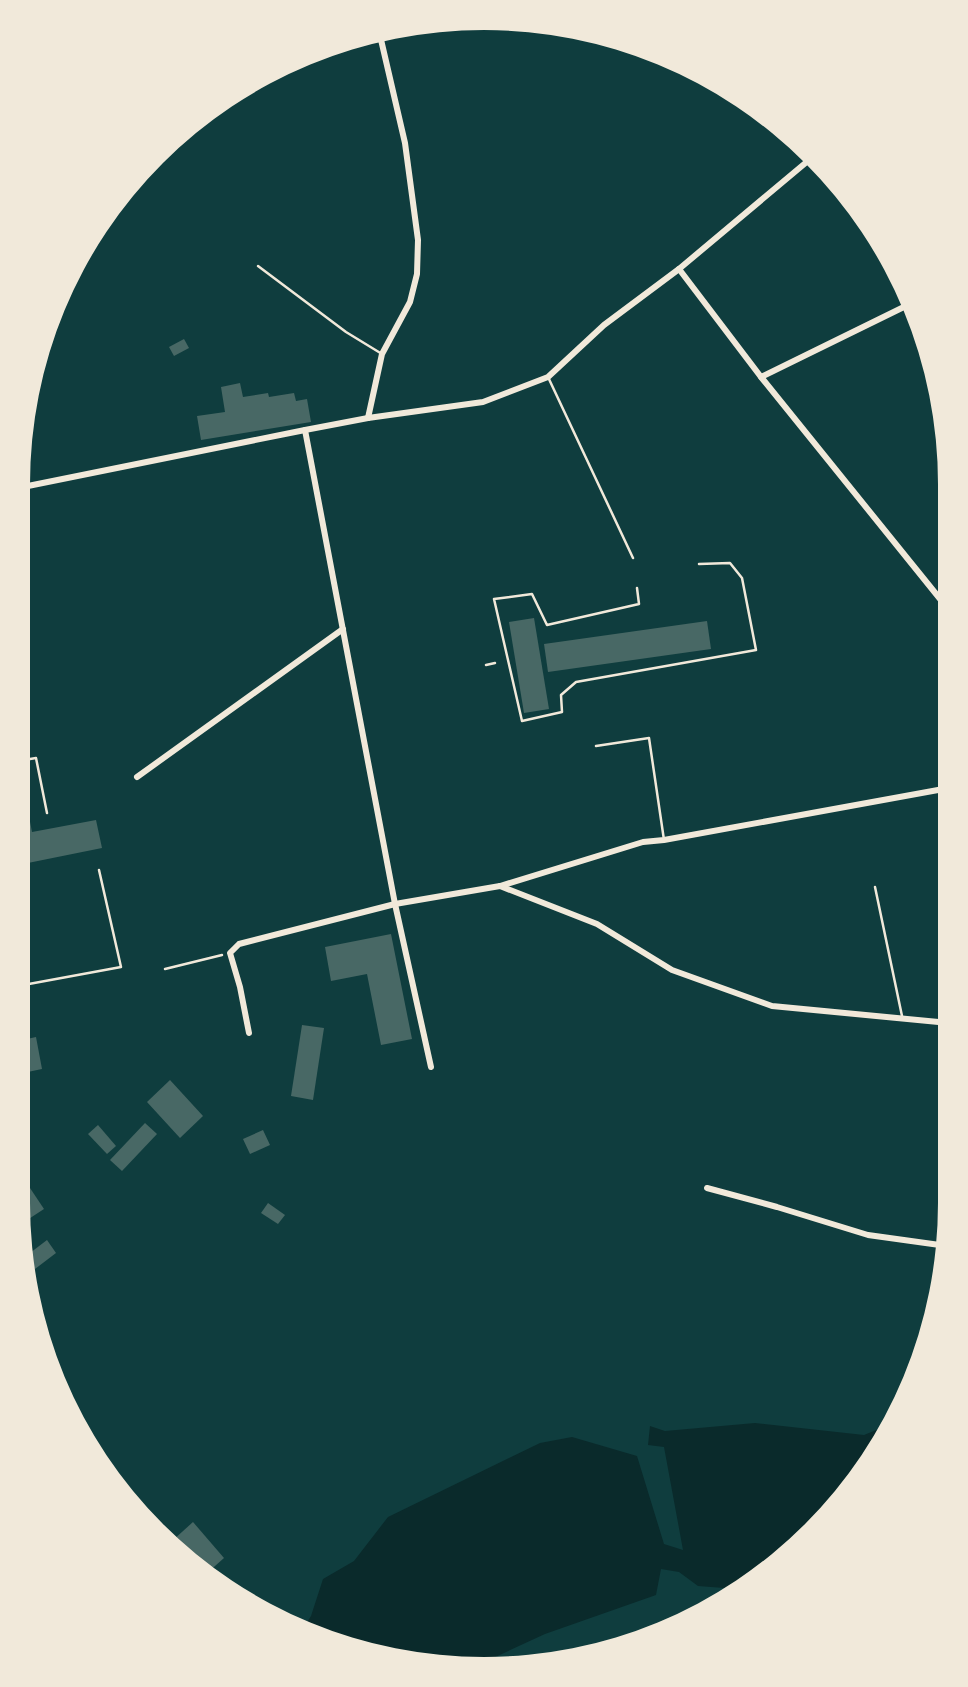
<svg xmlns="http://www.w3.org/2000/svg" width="968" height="1687" font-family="'Roboto Condensed',sans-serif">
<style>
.water{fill:#0a2a2b}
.building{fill:#486865}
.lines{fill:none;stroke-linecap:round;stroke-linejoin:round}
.path{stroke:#f1e9da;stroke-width:2.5}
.service{stroke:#f1e9da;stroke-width:2.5}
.minor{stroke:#f1e9da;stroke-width:6}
</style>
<rect width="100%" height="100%" fill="#0f3d3e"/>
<path class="water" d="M755,1423l109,12 27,-11 -19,38 -104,111 -31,16 -39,-3 -19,-14 -18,-3 -5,26 -111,39 -67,31 -115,-12 -59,-26 7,-11 12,-37 31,-18 34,-44 152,-74 32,-6 65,19 27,88 19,6 -19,-103 -16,-2 2,-19 15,5z"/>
<g class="building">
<path d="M184,339l5,9 -15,8 -5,-9z"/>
<path d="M240,383l3,14 25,-4 1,4 25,-4 2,8 11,-2 4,23 -110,18 -4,-24 28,-4 -4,-25z"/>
<path d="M534,618l15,91 -25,4 -15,-91z"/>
<path d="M707,621l4,28 -163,23 -4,-28z"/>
<path d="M24,791l8,41 64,-12 6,28 -84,17v-73z"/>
<path d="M391,934l21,105 -31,6 -14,-71 -36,7 -6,-34z"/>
<path d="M302,1025l22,3 -11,72 -22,-4z"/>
<path d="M36,1037l6,32 -24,5v-33z"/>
<path d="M170,1080l33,36 -23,22 -33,-36z"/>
<path d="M145,1123l12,11 -35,37 -12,-11z"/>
<path d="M98,1125l18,21 -9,8 -19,-20z"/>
<path d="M263,1130l7,15 -20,9 -7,-15z"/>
<path d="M26,1182l18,27 -23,15 -3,-21v-15z"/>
<path d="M268,1203l17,12 -7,9 -17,-11z"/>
<path d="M47,1240l9,13 -21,16 -9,-13z"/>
<path d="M193,1522l31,36 -18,16 -34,-33z"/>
</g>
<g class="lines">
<g class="path">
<path d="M486,665l9,-2"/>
<path d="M165,969l57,-14"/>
</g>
<g class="service">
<path d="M258,266l88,66 36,22"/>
<path d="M548,377l85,181"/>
<path d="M19,451l9,35"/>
<path d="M637,588l2,16 -92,21 -15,-31 -38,5 28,122 40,-9 -1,-17 15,-13 180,-32 -14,-72 -12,-15 -31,1"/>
<path d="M596,746l53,-8 15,102"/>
<path d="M18,761l18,-3 11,55"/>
<path d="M875,887l27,129"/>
<path d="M18,939l8,45"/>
<path d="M945,948l4,20"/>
<path d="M18,986l103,-19 -22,-97"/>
</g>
<g class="minor">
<path d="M679,269l82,108 188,233"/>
<path d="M761,377l151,-74"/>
<path d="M368,418l14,-64 28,-52 7,-28 1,-34 -13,-97 -26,-112"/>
<path d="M305,430l90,474 36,163"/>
<path d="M18,488l287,-58 63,-12 115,-16 65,-25 56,-52 75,-56 136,-114"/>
<path d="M137,777l206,-148"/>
<path d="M500,886l97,38 75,46 100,36 177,17"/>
<path d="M249,1033l-9,-46 -10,-34 9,-9 156,-40 105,-18 143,-44 21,-2 285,-52"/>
<path d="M707,1188l70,19 91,28 79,11"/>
</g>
</g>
<path d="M0 0H968V1687H0ZM484 30H484A454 454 0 0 1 938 484V1203A454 454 0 0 1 484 1657H484A454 454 0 0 1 30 1203V484A454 454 0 0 1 484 30Z" fill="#f1e9da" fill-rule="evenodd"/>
</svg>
